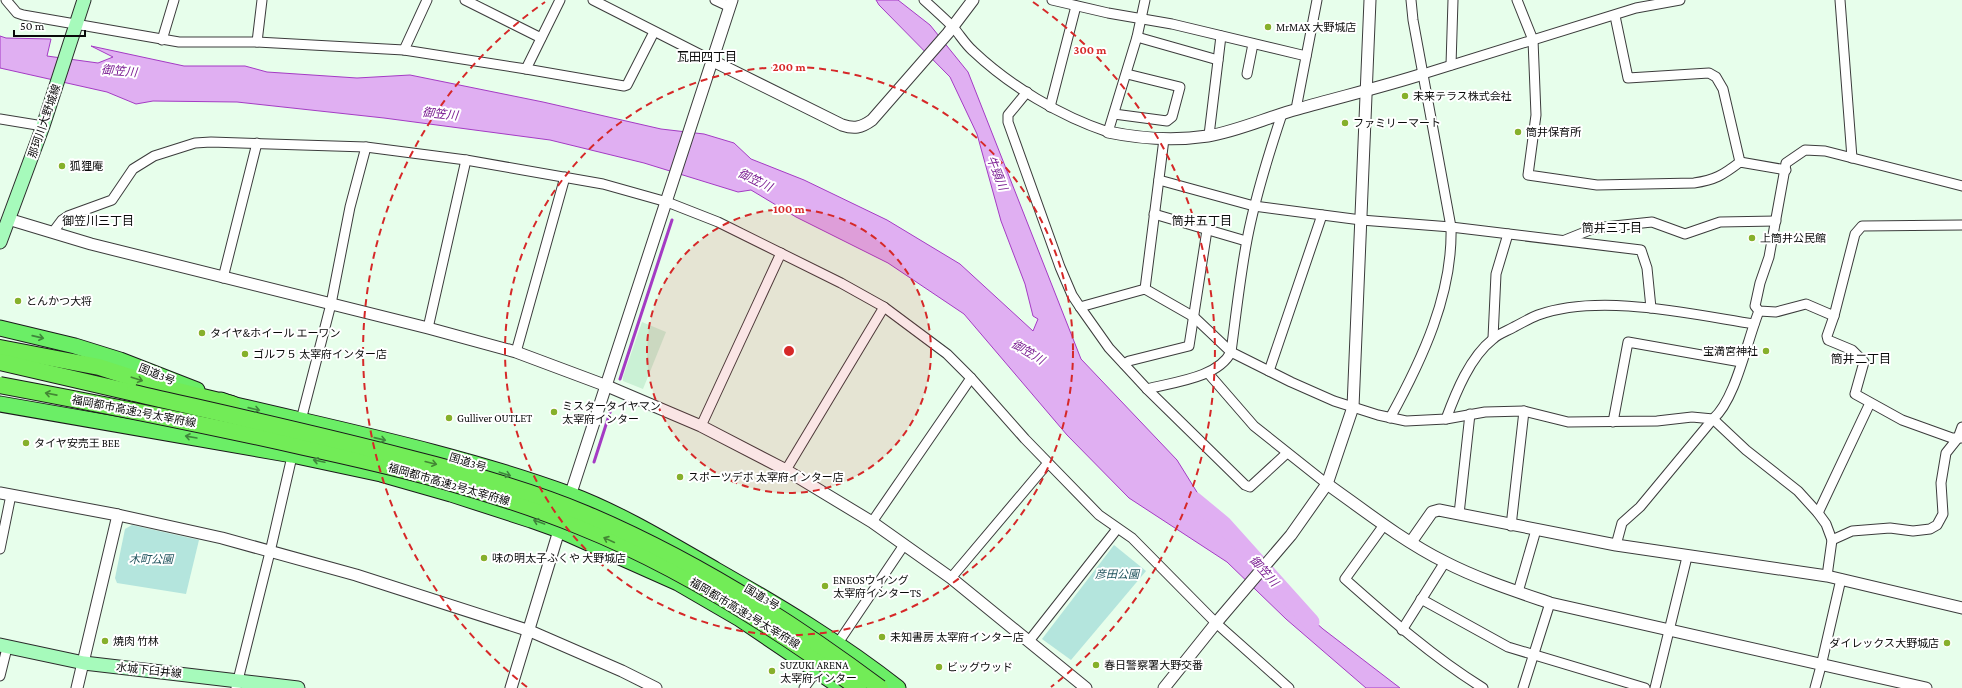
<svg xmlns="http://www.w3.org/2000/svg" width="1962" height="688" font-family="'Crimson Pro','Noto Sans JP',serif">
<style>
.farmland{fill:#caf1d5}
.green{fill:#b4e5dd}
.water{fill:#e0aff2;stroke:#a43bc4}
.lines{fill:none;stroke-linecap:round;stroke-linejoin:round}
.stream{stroke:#a43bc4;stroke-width:3}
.river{stroke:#e0aff2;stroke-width:17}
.minor-casing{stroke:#3c3c3c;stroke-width:11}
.tertiary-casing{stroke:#3c3c3c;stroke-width:13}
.secondary-casing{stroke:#2b2b2b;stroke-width:15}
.trunk-casing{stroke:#1a1a1a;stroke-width:17}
.motorway-casing{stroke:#1a1a1a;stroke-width:18}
.minor{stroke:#fff;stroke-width:9}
.tertiary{stroke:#fff;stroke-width:11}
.secondary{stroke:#a6fabb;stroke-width:13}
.trunk{stroke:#6bee66;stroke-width:15}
.motorway{stroke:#72ec57;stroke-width:16}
.motorway-bridge-casing{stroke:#1a1a1a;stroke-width:18;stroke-linecap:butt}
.motorway-bridge{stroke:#72ec57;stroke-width:16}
.oneway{stroke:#3f873c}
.oneway2{stroke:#438634}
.ring{fill:none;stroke:#d62828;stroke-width:2;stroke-dasharray:7 5}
.poi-dot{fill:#86b02b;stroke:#fff;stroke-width:1.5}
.labels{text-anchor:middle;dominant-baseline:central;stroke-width:4;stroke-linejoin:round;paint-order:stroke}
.poi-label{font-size:11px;fill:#090909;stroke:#fff;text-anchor:start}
.street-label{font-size:11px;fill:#090909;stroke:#fff}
.park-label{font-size:11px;font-style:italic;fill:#1f525c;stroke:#fff}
.neighbourhood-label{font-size:12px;fill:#090909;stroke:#fff}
.water-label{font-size:12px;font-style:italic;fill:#7a1c92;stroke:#fff}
.centre{fill:#d62828;stroke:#fff;stroke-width:2}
.ring-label{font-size:12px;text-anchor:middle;font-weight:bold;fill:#d62828;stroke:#fff;stroke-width:4;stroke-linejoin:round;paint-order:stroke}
</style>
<rect width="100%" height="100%" fill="#e7feeb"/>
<path class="farmland" d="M642,322l24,10 -23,57 -20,-8v-4z"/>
<g class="green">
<path d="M132,525l67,15 -13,54 -69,-11 -2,-5 10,-49z"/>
<path d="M1114,545l32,26 -75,89 -29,-21z"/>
</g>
<path class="water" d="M876,0h22l32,25 38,47 113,287 96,101 46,74 52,53 48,42 77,59h-34l-80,-69 -59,-57 -98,-64 -62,-63 -103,-121 -76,-51 -92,-46 -45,-27 -13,2 -94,-29 -94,-23 -166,-22 -147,-16 -84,-1 -17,3 -29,-12 -107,-24v-32l6,2 45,1 -4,17 51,7 15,-6 -22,-11 93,20h61l22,6 90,6 53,-3 133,27 118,27 43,5 30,9 17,16 53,21 83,40 73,44 73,67 5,-12 -5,-3 -8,-32 -24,-63 -24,-87 -27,-57 -71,-72z"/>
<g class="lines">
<g class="stream">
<path d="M620,379l52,-159"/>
<path d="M594,462l19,-59"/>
</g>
<path class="river" d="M1194,500l29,24 88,98"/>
<defs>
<g id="minor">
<path d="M6,0l11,13 6,2 156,27h78l147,8 122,19 98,17 3,-1 27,-53"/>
<path d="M465,0l76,38"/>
<path d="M593,0l120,61"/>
<path d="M715,0l15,7"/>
<path d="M924,0c10,9 20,18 29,27 7,8 12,17 20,24 37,35 87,65 135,81l29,-95 8,-37"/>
<path d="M1052,0l56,13 64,11 134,32"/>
<path d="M1517,0l16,40 3,75 -8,60 69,10 97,-2c21,-3 29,-8 46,-21l46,8"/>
<path d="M1840,0l12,158"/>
<path d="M1615,16l13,62 81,-5 7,4 7,12 17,73"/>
<path d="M1137,37l81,23"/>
<path d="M162,40l12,-40"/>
<path d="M257,42l5,-42"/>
<path d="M404,50l23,-50"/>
<path d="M1451,65l2,-65"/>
<path d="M526,69l34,-69"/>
<path d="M1247,74l6,-30"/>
<path d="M1423,74l213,-66 44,-8"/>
<path d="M1027,92l-19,23v7l52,145 12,28 8,12 29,41 38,41 98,96 5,2 37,-34"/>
<path d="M1050,107l26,-101"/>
<path d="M1296,109l21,-109"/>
<path d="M1114,114l53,7 5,-4 8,-30 -53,-13"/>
<path d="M0,119l43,7"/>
<path d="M1209,135l12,-99"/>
<path d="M1159,180l95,26 107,14 90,7 190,23 6,18 4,40"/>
<path d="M1154,214l92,27"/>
<path d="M1962,225l-100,1 -7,8 -21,82 -7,20 1,4 24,10 12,12 -9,32 47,26 50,18h10"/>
<path d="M53,232l9,-12 6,-4 44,-16 21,-31 21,-13 41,-13 16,-1 155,5 100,13 137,24 64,18 51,20 123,61 43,24 63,47 24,24 54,61 74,76 33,23 84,85 73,65"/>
<path d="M1565,240l30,-12 57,-6 33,12 35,-12 56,-1"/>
<path d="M223,278l34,-135"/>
<path d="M1145,289l19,-150"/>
<path d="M1080,307l65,-18 49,28 37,35 60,30 43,19 44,14 28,6 40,-2 39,-7 39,-1 44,11 89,-1 35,-4 21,2 33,31 52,41 20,22 8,11 6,16 -5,36"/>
<path d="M1834,316l-28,-12 -30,8 -17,-1 -4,-5 5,-23 9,-26 17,-94 19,-13 20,1 137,35"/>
<path d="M428,328l38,-168"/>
<path d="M1493,338l3,-64 12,-40"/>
<path d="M516,352l49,-175"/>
<path d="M1124,364l5,-3 60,-15 18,-116"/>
<path d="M1269,371l53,-156"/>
<path d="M1208,373l46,53 73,58"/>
<path d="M1147,389c26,-7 71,-11 84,-37 5,-37 9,-75 16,-112 8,-43 21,-84 35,-126"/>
<path d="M1390,418c32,-58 63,-124 61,-191l-38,-207 -2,-20"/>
<path d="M1446,419c10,-27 24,-62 47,-80 5,-5 14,-8 21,-12 8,-4 16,-9 24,-12 62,-22 152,-1 216,9"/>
<path d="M1613,422l15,-80 113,20"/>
<path d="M300,424l31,-120 19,-97 16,-60"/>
<path d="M701,426l80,-173"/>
<path d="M786,470l98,-163"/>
<path d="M1818,513l52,-110"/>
<path d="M1459,514l11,-100"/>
<path d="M872,522l99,-144"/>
<path d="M1384,525l-39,54c44,39 88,78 138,109"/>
<path d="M1511,526l13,-115"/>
<path d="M1832,540l20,-9 38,-3 23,3 17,-2 7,-4 6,-11 -2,-31 5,-30 12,-15 4,-11"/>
<path d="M1616,545l6,-22 18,-16 73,-88c23,-20 34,-79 46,-108"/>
<path d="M0,549l11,-54"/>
<path d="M951,578l97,-115"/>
<path d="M1518,592l18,-62"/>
<path d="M1421,599l87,48 137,41"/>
<path d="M1402,630l43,-68"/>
<path d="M1029,641l88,-112"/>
<path d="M838,643l66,-98"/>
<path d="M0,676l7,-28"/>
<path d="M236,688l34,-136 23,-100"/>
<path d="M804,688l13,-18"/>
<path d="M1523,688l27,-85"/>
<path d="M1655,688l32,-131"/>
<path d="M1815,688l6,-22 20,-87"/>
</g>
<g id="tertiary">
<path d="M713,61l129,64c12,4 19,3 30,-5l76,-87 25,-33"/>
<path d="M1108,132c34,7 66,9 100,4 30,-5 60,-19 90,-27 42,-12 84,-22 125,-35"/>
<path d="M8,219l83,25 337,84 88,24 91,34 94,40 85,44 86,52 79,56 135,110"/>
<path d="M1327,484c38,27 76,57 118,78 33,17 70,29 105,41l376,85"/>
<path d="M0,493l118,22 104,23 134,37 174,56 92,40 34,17"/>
<path d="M568,502l164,-502"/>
<path d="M1411,542l21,-30 7,-2 177,35 211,31 135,32"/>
<path d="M77,688l41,-173"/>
<path d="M511,688l50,-164"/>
<path d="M1164,688l52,-65 75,-88 36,-51 26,-77 17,-407"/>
</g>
<g id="secondary">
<path d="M0,242l43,-116 41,-126"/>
<path d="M0,645l84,18 214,25"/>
</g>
<g id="trunk">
<path d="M0,328l75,18 45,14 77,30"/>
<path d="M221,400l11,4c113,27 227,50 337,90 51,19 100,49 147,76 63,36 125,73 182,118"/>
<path d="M0,404l292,51 89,19 70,20 80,26 28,10 119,53 62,36 102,69"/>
</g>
<g id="motorway">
<path d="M0,348l99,19 62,20 71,17"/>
<path d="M0,362l134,31"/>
</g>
</defs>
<use href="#minor" class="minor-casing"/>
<use href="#tertiary" class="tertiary-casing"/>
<use href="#secondary" class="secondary-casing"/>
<use href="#trunk" class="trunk-casing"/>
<use href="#motorway" class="motorway-casing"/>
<use href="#minor" class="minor"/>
<use href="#tertiary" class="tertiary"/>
<use href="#secondary" class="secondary"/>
<use href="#trunk" class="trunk"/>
<use href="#motorway" class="motorway"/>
<defs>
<g id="motorway-bridge">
<path d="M0,385c101,19 203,39 304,62 93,20 186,43 275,79 100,40 193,99 279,162"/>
<path d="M134,393c91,21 183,41 274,65 60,15 121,32 178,56 106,45 202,105 294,174"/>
</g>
</defs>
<use href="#motorway-bridge" class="motorway-bridge-casing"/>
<use href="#motorway-bridge" class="motorway-bridge"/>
</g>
<defs><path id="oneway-shaft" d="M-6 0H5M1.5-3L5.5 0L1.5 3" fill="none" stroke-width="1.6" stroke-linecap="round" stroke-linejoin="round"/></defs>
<g class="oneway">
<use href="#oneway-shaft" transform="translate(38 337) rotate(13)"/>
<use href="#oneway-shaft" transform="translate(254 409) rotate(13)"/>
<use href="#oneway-shaft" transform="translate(191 437) rotate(-170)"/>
<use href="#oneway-shaft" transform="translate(380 439) rotate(13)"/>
<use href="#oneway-shaft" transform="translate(319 461) rotate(-168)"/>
<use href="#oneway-shaft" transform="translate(505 474) rotate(18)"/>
<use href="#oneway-shaft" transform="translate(539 522) rotate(-160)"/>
</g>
<g class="oneway2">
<use href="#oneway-shaft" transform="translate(137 379) rotate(18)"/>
<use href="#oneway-shaft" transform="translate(51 394) rotate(-169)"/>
<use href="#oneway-shaft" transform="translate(431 463) rotate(14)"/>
<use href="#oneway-shaft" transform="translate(609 540) rotate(-155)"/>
</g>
<circle cx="789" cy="351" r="142" fill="#d62828" fill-opacity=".12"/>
<g class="ring">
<circle cx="789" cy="351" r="142"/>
<circle cx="789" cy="351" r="284"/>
<path d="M527 687A426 426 0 0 1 545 2M1033 2A426 426 0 0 1 1051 687"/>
</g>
<g class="poi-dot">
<circle cx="1268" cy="27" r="4"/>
<circle cx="1405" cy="96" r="4"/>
<circle cx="1345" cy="123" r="4"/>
<circle cx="1518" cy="132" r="4"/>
<circle cx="62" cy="166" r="4"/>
<circle cx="1752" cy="238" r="4"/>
<circle cx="18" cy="301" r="4"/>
<circle cx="202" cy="333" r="4"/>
<circle cx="1766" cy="351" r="4"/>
<circle cx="245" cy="354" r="4"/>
<circle cx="554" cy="412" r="4"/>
<circle cx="449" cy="418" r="4"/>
<circle cx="26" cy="443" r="4"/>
<circle cx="680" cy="477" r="4"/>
<circle cx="484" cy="558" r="4"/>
<circle cx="825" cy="586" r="4"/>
<circle cx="882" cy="637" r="4"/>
<circle cx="105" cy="641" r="4"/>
<circle cx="1947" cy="643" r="4"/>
<circle cx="1096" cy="665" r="4"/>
<circle cx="939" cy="667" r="4"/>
<circle cx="772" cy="671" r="4"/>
</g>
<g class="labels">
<g class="poi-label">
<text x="1276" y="27">MrMAX 大野城店</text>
<text x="1413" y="96">未来テラス株式会社</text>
<text x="1353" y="123">ファミリーマート</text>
<text x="1526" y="132">筒井保育所</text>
<text x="70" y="166">狐狸庵</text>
<text x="1760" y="238">上筒井公民館</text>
<text x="26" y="301">とんかつ大将</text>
<text x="210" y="333">タイヤ&amp;ホイール エーワン</text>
<text x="1758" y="351" text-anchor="end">宝満宮神社</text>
<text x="253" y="354">ゴルフ５ 太宰府インター店</text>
<text x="562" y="406">ミスタータイヤマン<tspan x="562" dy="13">太宰府インター</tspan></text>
<text x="457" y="418">Gulliver OUTLET</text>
<text x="34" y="443">タイヤ安売王 BEE</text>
<text x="688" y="477">スポーツデポ 太宰府インター店</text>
<text x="492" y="558">味の明太子ふくや 大野城店</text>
<text x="833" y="580">ENEOSウイング<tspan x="833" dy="13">太宰府インターTS</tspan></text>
<text x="890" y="637">未知書房 太宰府インター店</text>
<text x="113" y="641">焼肉 竹林</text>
<text x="1939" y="643" text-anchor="end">ダイレックス大野城店</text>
<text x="780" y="665">SUZUKI ARENA<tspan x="780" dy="13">太宰府インター</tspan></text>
<text x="1104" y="665">春日警察署大野交番</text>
<text x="947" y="667">ビッグウッド</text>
</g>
<g class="street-label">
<text transform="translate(44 121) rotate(-71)">那珂川大野城線</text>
<text transform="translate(157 374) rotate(22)">国道3号</text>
<text transform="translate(134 411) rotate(11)">福岡都市高速2号太宰府線</text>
<text transform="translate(468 462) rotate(17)">国道3号</text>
<text transform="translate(449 484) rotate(16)">福岡都市高速2号太宰府線</text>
<text transform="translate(762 597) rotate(31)">国道3号</text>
<text transform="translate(745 613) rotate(31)">福岡都市高速2号太宰府線</text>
<text transform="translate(149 670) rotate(6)">水城下臼井線</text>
</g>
<g class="park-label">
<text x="151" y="559">木町公園</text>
<text x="1117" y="574">彦田公園</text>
</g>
<g class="neighbourhood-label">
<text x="707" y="57">瓦田四丁目</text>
<text x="98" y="221">御笠川三丁目</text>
<text x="1202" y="221">筒井五丁目</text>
<text x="1612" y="228">筒井三丁目</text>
<text x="1861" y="359">筒井二丁目</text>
</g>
<g class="water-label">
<text transform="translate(119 71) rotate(5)">御笠川</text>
<text transform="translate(440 114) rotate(6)">御笠川</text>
<text transform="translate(997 173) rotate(68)">牛頸川</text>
<text transform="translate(755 180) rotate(26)">御笠川</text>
<text transform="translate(1028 352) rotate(31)">御笠川</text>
<text transform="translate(1264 571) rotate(48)">御笠川</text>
</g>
</g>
<circle cx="789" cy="351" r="6" class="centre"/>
<g class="ring-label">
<text x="1090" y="54">300 m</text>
<text x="789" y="71">200 m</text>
<text x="789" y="213">100 m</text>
</g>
<path d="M14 30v6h71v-6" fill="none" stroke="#090909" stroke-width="2"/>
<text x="20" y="30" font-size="12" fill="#090909" stroke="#ffffff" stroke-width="3" paint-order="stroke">50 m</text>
</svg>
